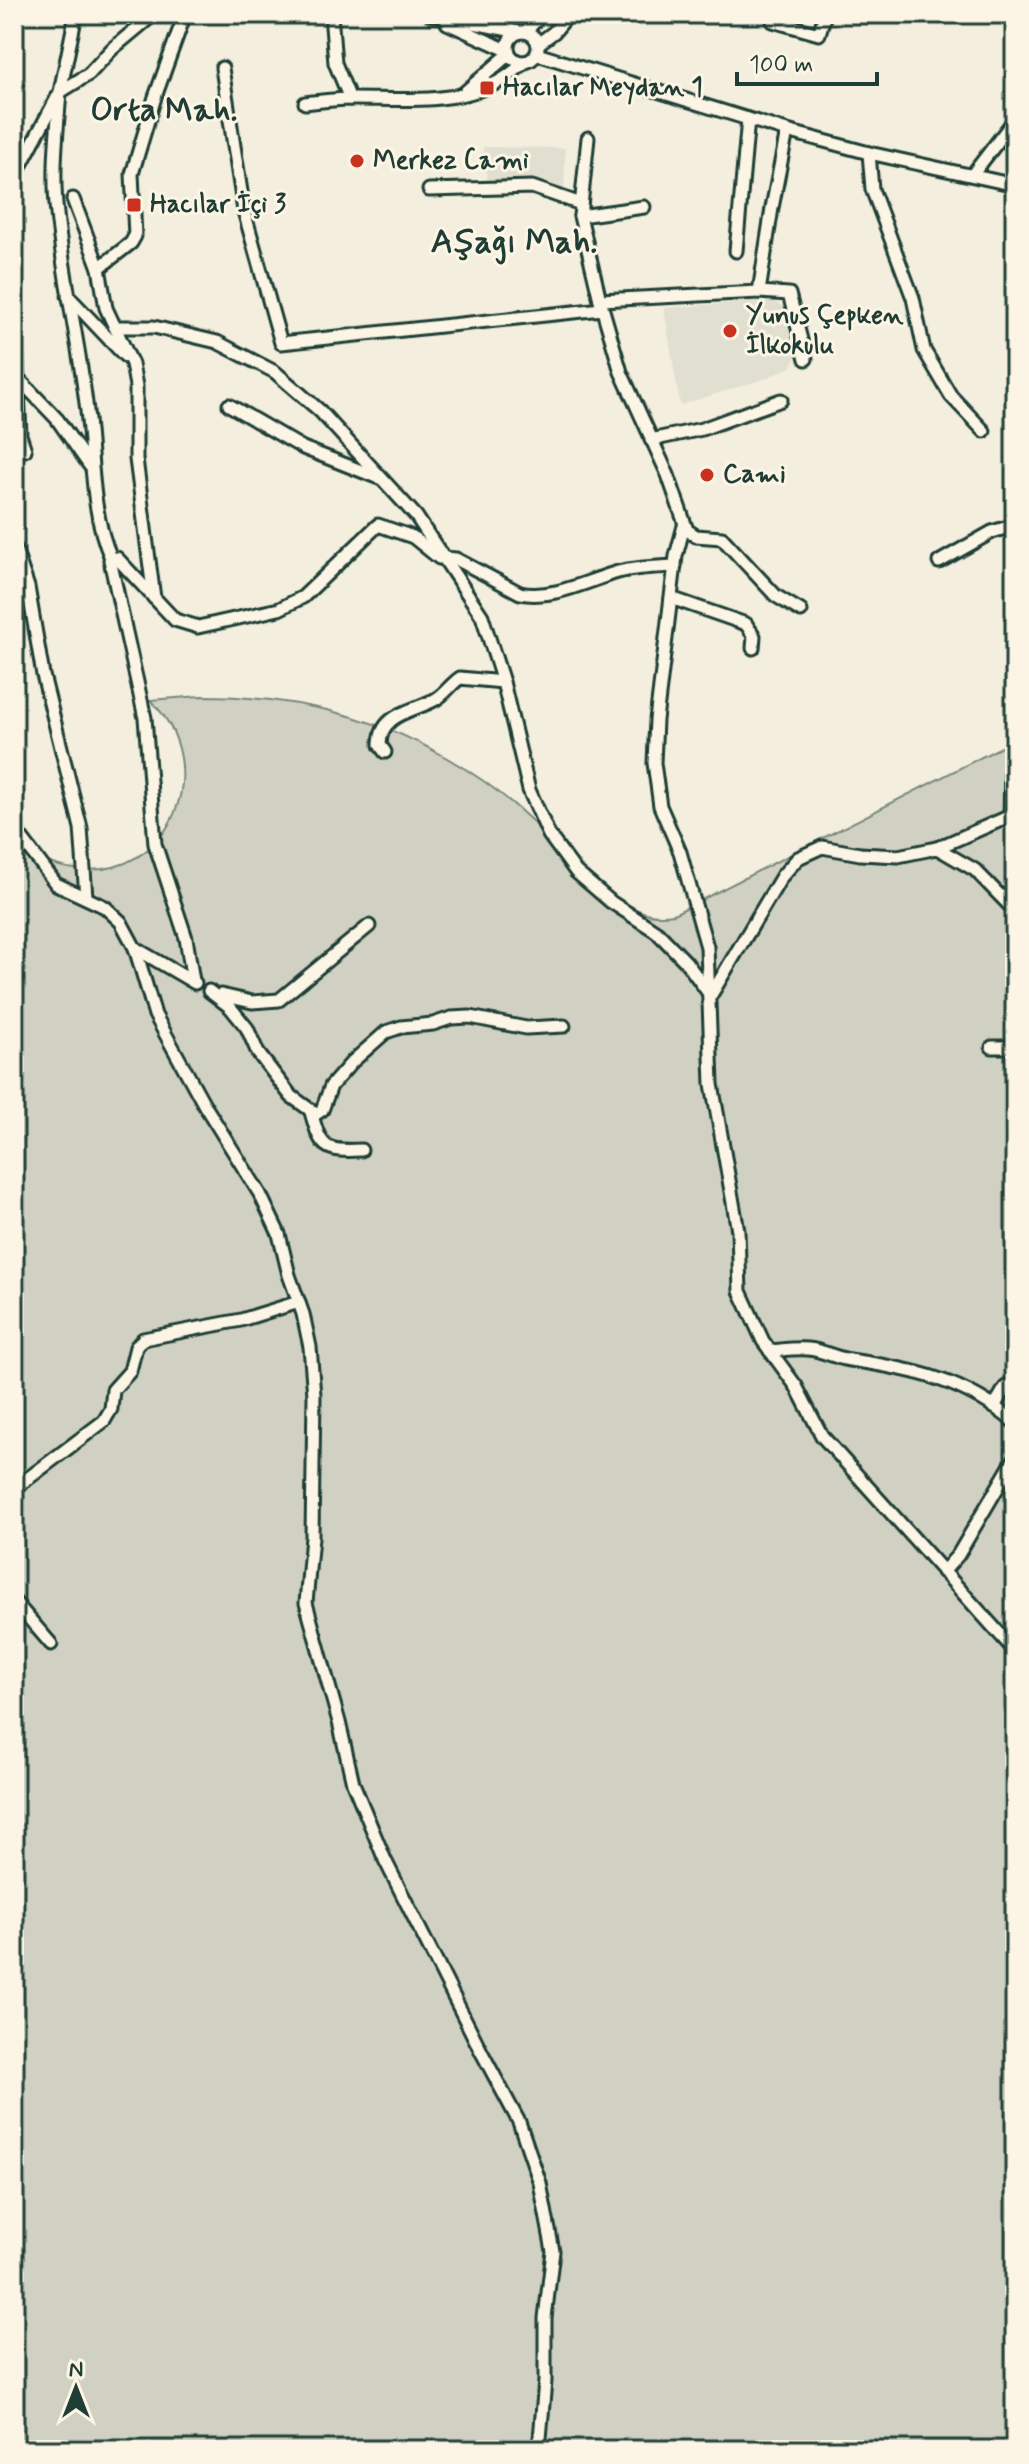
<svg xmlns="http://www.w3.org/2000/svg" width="1029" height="2464" font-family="Mynerve,sans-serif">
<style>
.built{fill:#e1dfd0}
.green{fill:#d0d1c2;stroke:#78877b;stroke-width:2}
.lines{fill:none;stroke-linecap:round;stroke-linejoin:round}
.minor-casing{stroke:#1f3d34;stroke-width:17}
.major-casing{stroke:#1f3d34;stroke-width:20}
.minor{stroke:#fcf5e5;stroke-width:11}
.major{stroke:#fcf5e5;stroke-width:14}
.poi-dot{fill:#c8321e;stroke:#fcf5e5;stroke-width:3}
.labels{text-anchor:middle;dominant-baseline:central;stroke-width:6;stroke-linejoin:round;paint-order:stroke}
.poi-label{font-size:26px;font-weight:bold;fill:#1f3d34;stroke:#fcf5e5;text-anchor:start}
.district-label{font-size:34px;font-weight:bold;fill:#1f3d34;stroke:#fcf5e5}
</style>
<rect width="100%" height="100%" fill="#f3eede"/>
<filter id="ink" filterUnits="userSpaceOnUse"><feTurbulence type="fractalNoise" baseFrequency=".0125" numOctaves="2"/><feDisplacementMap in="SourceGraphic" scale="16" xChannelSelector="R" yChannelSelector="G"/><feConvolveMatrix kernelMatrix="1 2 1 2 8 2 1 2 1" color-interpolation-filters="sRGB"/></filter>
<g filter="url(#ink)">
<g class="built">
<path d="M483,147l82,1 -1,57 -25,-11 -49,3z"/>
<path d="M762,301l13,1 12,6 10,46 -5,12 -28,13 -84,26 -16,-97z"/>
</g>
<path class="green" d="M201,696c86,0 171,18 246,62 30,17 59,38 84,62 27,26 74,76 107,90 12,6 24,6 36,4l341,-174v1710h-1001v-1608c19,13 38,25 61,27 97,12 143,-104 75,-169z"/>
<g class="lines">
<defs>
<g id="minor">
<path d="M331,14l4,49 15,36"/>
<path d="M429,14l90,18"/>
<path d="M773,21l46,13 6,-20"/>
<path d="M447,23l60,27"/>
<circle cx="523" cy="47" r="15"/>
<path d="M525,32l17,-18"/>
<path d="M538,44l16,-12 15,-18"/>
<path d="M537,54l250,77 82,22 146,32"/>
<path d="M222,68l22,143 37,132 321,-34"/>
<path d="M464,93l45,-39"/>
<path d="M305,103c16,-2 33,-4 49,-4 44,0 95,5 136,-13 14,-6 24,-14 35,-24"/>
<path d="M787,131l-15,77 -13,84 30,2 17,65"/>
<path d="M588,138l-8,78 20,84 21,72 47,103 19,55 9,6 26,2 54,58 25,15"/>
<path d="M869,153l3,36 41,109 11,52 27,46 33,35"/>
<path d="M972,175l43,-56"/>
<path d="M14,178l46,-86 16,-78"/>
<path d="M429,190l103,-3 49,17"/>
<path d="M73,199l26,69 7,40 26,56 4,22v73l18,139"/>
<path d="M580,216l64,-9"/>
<path d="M736,251l12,-132"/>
<path d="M99,268l32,-25 4,-7 -3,-62 23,-77 30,-83"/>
<path d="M14,292l6,143 5,15"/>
<path d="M68,296l57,60"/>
<path d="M600,300l159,-8"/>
<path d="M115,327h39l63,15 58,30 45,39 96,105 66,100 21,66 26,108 20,45 27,37 35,30 46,30 29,30 24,33"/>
<path d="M17,377l40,42 33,47"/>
<path d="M229,405l74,43 76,30"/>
<path d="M651,440l51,-11 79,-29"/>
<path d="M684,526l-8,30 -20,164 -2,43 6,43 20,46 27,95 5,137 26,147 2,60 23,50 33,45 26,50 193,215"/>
<path d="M14,546l14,41 15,88 38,153 5,69"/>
<path d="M111,558c-19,-43 -18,-91 -23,-138 -7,-68 -24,-137 -31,-206 -5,-40 0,-82 3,-122l29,-18 23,-25 42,-35"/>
<path d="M444,558l12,1 64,34c32,7 67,-12 98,-21 19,-5 37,-5 57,-6"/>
<path d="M939,562l53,-30 23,-7"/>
<path d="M671,598l75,26 8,12 -1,12"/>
<path d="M385,752l-5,-7c0,-32 33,-33 56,-46 9,-5 15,-15 24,-21l43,4"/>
<path d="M1010,816l1,-48 4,-10"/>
<path d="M14,828l42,56 49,23 16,15 14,26 20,67 50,91 55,88 19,40 10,41 14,39 7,33 4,48 -2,142 -6,66 33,119 14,61 32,77 97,193 37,69 21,61 13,68 -8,67v63l-6,69"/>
<path d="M937,848l38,22 40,41"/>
<path d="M135,948l60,35"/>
<path d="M193,981l-7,-43 -31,-94 -10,-126 -35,-158 7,-2 58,62 23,7 81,-18 24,-12 75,-72 35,12 26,21"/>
<path d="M209,991l21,16 17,21 11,25 33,43 25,18 6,-4 9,-24 21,-24 34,-30 15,-5 32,-3 18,-6 19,-1 56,11 38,-2"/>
<path d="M221,995l31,7 27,-2 90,-74"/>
<path d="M711,995l71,-119 16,-18 24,-11 38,7 38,2 39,-8 78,-34"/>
<path d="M992,1047h23"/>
<path d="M311,1112c10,36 13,40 50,38"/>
<path d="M770,1351c12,-1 25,-3 38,-2 14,1 28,9 42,11 62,9 116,20 165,63"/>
<path d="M994,1407l11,-19 10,-8"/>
<path d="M14,1489l90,-68 7,-12 2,-19 17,-19 6,-24 7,-8 98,-19 58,-18"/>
<path d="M943,1572l15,-17 57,-97"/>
<path d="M14,1601l37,43"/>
</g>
<path id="major" d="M1006,14l9,8"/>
</defs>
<use href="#minor" class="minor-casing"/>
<use href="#major" class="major-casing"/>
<use href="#minor" class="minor"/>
<use href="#major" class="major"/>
</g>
</g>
<g class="poi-dot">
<rect x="479" y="80" width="16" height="16" rx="4"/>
<circle cx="357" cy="161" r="8"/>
<rect x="126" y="197" width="16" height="16" rx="4"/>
<circle cx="730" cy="331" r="8"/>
<circle cx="707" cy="475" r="8"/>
</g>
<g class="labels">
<g class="poi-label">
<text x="503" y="88">Hacılar Meydan 1</text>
<text x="373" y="161">Merkez Cami</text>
<text x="150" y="205">Hacılar İçi 3</text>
<text x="746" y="316">Yunus Çepken<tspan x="746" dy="30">İlkokulu</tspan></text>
<text x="723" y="475">Cami</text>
</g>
<g class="district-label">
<text x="164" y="110">Orta Mah.</text>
<text x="514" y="242">Aşağı Mah.</text>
</g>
</g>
<rect width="1029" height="2464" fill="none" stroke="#fcf5e5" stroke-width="48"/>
<rect x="24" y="24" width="981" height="2416" fill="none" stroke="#1f3d34" stroke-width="3" filter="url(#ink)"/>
<g transform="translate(76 2388)" stroke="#fcf5e5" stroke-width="6" paint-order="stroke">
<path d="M0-6L14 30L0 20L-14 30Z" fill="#1f3d34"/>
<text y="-12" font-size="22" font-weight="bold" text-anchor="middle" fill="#1f3d34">N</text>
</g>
<path d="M737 72v12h140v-12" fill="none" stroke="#1f3d34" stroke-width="4"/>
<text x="749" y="72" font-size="24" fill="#1f3d34" stroke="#fcf5e5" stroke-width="6" paint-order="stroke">100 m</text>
</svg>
